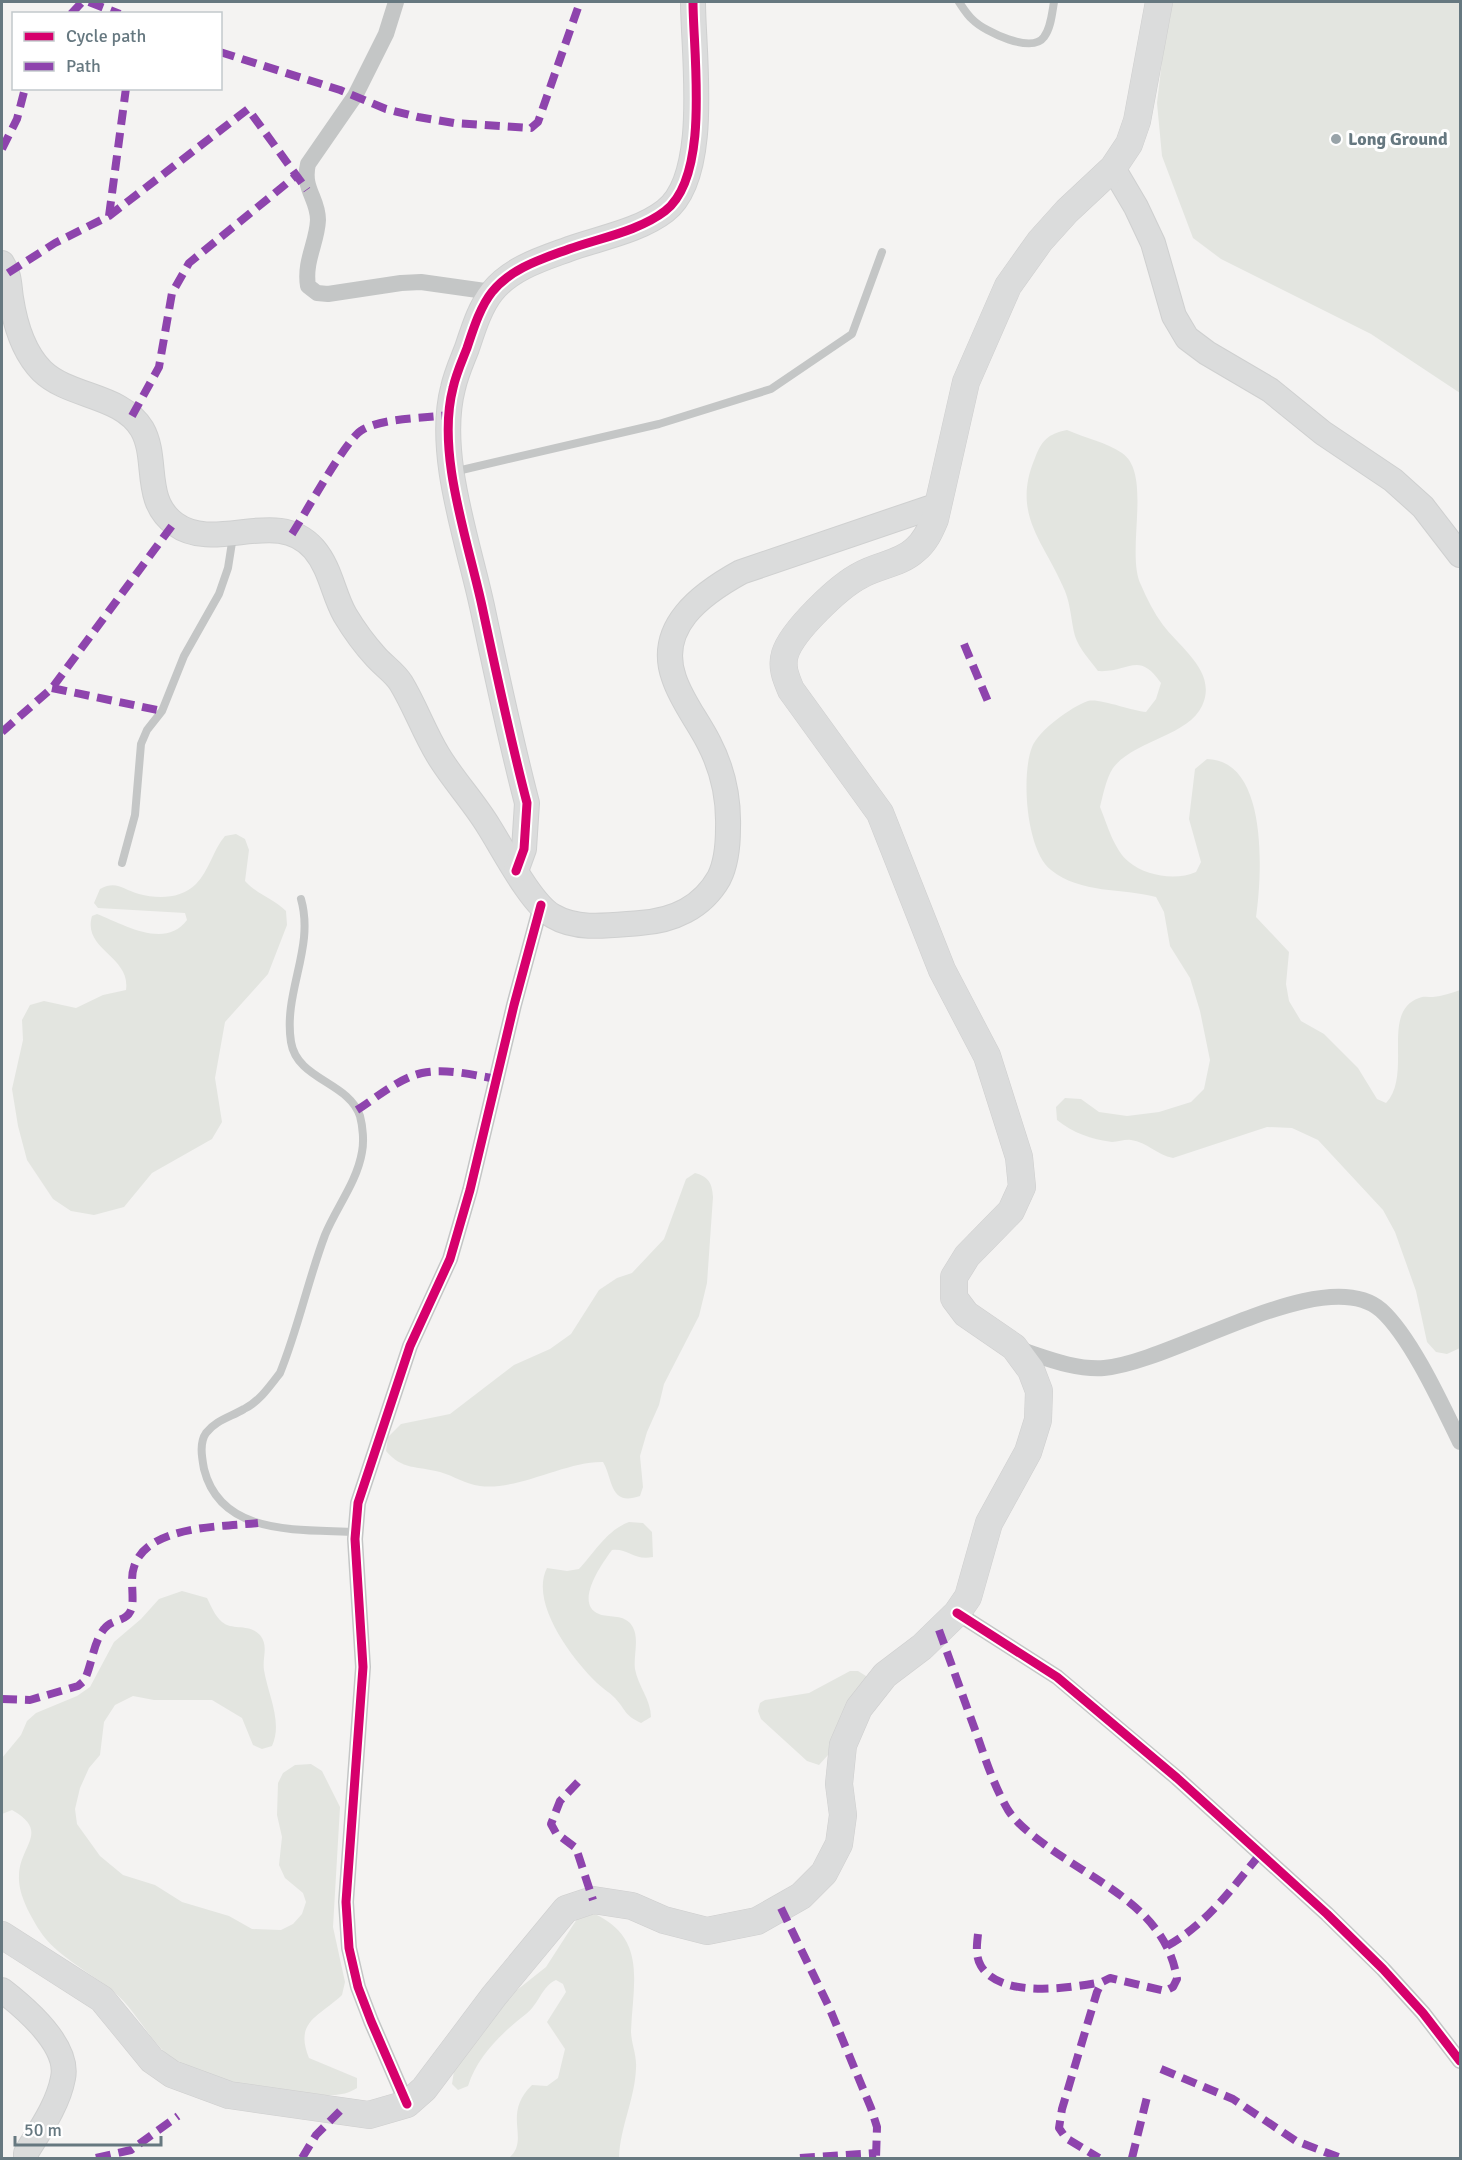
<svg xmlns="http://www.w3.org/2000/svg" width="1462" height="2160" font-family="Signika,sans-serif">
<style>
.green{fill:#e3e5e0}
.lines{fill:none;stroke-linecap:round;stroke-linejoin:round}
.secondary-casing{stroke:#cfd0d0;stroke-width:26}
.primary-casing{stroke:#cfcfcf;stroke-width:28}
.lane{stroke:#c4c6c6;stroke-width:8}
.street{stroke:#c4c6c6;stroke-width:16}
.secondary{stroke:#dbdcdc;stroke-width:24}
.primary{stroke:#dbdcdc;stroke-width:27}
.quiet{stroke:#8e44ad;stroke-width:8;stroke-dasharray:15 8;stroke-linecap:butt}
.cycleway-casing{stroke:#fff;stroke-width:13}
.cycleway{stroke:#d6006c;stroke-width:9}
.poi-dot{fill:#98a3a8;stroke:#fff;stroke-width:2}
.labels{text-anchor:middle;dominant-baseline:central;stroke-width:6;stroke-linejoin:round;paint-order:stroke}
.poi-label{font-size:18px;font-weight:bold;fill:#667880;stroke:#fff;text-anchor:start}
</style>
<rect width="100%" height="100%" fill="#f4f3f2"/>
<g class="green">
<path d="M1169,2h291v391l-89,-59 -150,-75 -28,-21 -31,-82 -5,-53z"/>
<path d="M1067,430c18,8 39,12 55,23 31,21 3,100 19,132 6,14 13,28 22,40 17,23 55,47 39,81 -14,30 -69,35 -89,62 -7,11 -10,27 -13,39 7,17 14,43 29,55 17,14 47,19 67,10l5,-10 -12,-43 6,-50 12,-10c62,1 55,117 49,158l33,35 -3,32 3,17 12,20 23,13 34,34 19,31 9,4c27,-29 -6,-91 33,-105 4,-2 9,-1 14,-1 9,-1 19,-4 27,-7v358l-13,6 -11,-2 -9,-10 -11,-51 -21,-59 -12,-22 -65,-70 -26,-12 -25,-1 -94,31c-16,-3 -26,-16 -42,-18 -6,-1 -12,2 -19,2 -21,-3 -39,-9 -55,-22l-1,-13 9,-9 16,1 18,13 28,4 32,-4 32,-10 13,-13 6,-29 -10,-49 -10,-33 -20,-32 -6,-34 -8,-15c-34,-9 -75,-3 -105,-27 -25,-20 -30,-95 -19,-123 7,-17 39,-40 56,-46 11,-3 44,10 58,11l10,-13 5,-16c-23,-33 -32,-10 -63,-12 -7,-10 -19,-22 -23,-35 -4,-15 -4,-30 -10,-45 -21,-50 -54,-76 -30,-133 7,-18 13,-24 32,-28z"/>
<path d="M236,834l9,5 4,11 -4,31c13,14 29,18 41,30l1,14 -19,49 -43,48 -10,56 7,44 -10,17 -60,34 -28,34 -30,8 -23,-4 -18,-12 -26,-39 -9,-34 -6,-37 11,-49 -1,-20 8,-15 14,-4 32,7 27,-13 23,-5c5,-34 -44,-40 -34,-74l5,-2c26,10 68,36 90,6l-2,-7 -87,-5 -4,-5 6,-14c17,-9 23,1 39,5 19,5 42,5 57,-10 13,-13 17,-34 29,-48z"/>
<path d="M695,1173c14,4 17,10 18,24l-6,86 -8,33 -35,68 -5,21 -12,27 -7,24 3,31 -3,9c-31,11 -27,-18 -37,-34 -37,-1 -85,29 -123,24 -15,-2 -26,-10 -40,-14 -23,-6 -38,-2 -54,-21l2,-14 13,-13 49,-10 64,-49 36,-16 21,-15 28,-44 18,-12 15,-5 32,-34 22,-60z"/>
<path d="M629,1522l14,1 9,9 1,25c-19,4 -25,-9 -41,-7 -9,12 -39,54 -13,64 10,4 22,0 31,9 11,13 3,31 5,46 3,17 16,31 16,48l-10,6c-17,-8 -15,-13 -26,-25 -6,-6 -13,-10 -18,-15 -24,-23 -68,-80 -50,-115l20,3 12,-2c15,-16 28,-39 50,-47z"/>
<path d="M182,1591l25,7c4,8 8,18 15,24 11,9 27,1 38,13 9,11 2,23 4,35 4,25 19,52 8,76l-10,3 -9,-4 -11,-27 -30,-18h-58l-21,-4 -18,9 -11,17 -4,33 -11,13 -9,20 -5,21 2,15 23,32 23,19 32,10 27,17 47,14 23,13 29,1 12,-6 9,-10 4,-12 -3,-9 -18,-15 -6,-13 3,-28 -5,-22 1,-32 5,-10 12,-8 16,-1 11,7 18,36 -7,120 12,55 -3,13c-23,22 -48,26 -33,63l48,20v10c-8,5 -16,7 -25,7 -30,2 -133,-16 -156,-33 -26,-19 -39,-51 -63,-71 -22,-18 -58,-36 -73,-60 -10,-16 -22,-37 -21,-55 0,-30 32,-44 -7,-66l-10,4v-56l19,-23 6,-14 9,-8 41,-17 13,-9 24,-45 27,-23 18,-20z"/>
<path d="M850,1671h8l8,5 -1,9 -29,47 -8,23 -9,10 -12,-4 -46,-42 -3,-8 2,-8 5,-3 44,-7z"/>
<path d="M595,1914c52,25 38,68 36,117 0,12 6,24 5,37 -1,31 -16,59 -17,90h-110c22,-19 -8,-43 23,-73l15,1 11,-8 7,-29 -18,-27 19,-30 -3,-8 -7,-4c-14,6 -17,24 -30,34 -24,19 -48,41 -58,72l-10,4 -6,-6 2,-13 58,-77 34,-27 31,-48z"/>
</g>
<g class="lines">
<defs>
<g id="secondary">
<path d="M1113,168l23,39 17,36 21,73 13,22 20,15 63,37 53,43 70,47 30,27 37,48"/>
<path d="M2,263c8,12 7,22 9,35 4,26 12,54 31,73 28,27 79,23 100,58 17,30 0,71 33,95 41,30 102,-18 139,25 17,20 19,45 31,66 9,15 20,30 31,42 8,9 19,16 25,26 14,23 23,49 37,72 15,25 36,47 51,72 14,22 42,77 64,89 25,15 59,9 87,7 32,-2 62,-15 79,-45 7,-14 9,-35 9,-50 1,-30 -5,-58 -19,-85 -11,-22 -27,-41 -35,-65 -18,-51 27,-84 67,-106l197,-67"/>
<path d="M516,871l8,-22 3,-46c-17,-65 -31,-131 -45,-197 -14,-65 -46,-153 -29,-218 3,-14 9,-27 14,-40 6,-18 13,-41 25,-56 19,-24 50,-33 77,-43 31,-11 70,-18 96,-38 46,-35 28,-158 28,-209"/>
<path d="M2,1990c22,17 68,55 61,88 -5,27 -23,52 -37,75v5"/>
</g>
<path id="primary" d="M2,1935l100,64 50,61 20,14 57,21 140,20 38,-11 17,-15 70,-93 72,-87 27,-9 39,6 32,14 43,11 50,-10 44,-25 23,-23 15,-29 4,-29 -4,-31 4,-39 16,-37 26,-33 37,-28 35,-34 11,-16 21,-74 39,-71 10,-32 1,-29 -8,-21 -17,-23 -48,-33 -12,-16v-21l13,-21 44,-45 11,-24 -3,-30 -32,-101 -45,-86 -62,-157 -89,-123c-5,-12 -10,-23 -6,-36 7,-23 54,-68 76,-79 17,-10 39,-11 54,-25 10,-8 15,-19 20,-31l31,-137 42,-96 32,-45 27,-30 46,-43 16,-24 8,-23 22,-119"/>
</defs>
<use href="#secondary" class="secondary-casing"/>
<use href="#primary" class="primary-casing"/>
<g class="lane">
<path d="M959,2c4,6 8,13 14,18 12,12 59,34 71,17 7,-9 8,-24 10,-35"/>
<path d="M453,472l206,-48 112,-35 81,-55 30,-82"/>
<path d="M122,863l13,-48 6,-71 6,-14 15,-19 22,-55 35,-62 9,-26 5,-32"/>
<path d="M301,899c14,49 -18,93 -10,143 6,38 58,40 69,74 3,11 4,26 2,36 -5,30 -26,56 -37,83 -17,45 -27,94 -45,138 -10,13 -21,29 -36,36 -13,8 -28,11 -38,24 -7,10 -4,25 -2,36 17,68 96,60 152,63"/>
</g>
<g class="street">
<path d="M396,2l-10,32 -31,62 -47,68c-6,25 10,34 10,56 -1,23 -14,41 -10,66l9,7 11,1 73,-11 20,-1 71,10"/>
<path d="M1015,1348c29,9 58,22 89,20 70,-6 221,-107 277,-58 30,27 61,95 79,132"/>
<path d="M957,1613l100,64 120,101 150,136 56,55 40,44 37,48"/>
<path d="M407,2104l-36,-83 -13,-34 -9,-39 -3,-46 17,-235 -8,-128 3,-36 52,-157 40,-87 20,-69 44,-185 27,-100"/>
</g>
<use href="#secondary" class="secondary"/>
<use href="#primary" class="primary"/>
<g class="quiet">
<path d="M89,2l31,12"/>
<path d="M71,14l11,-12"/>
<path d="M220,52l120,38 46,19 32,8 36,6 77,5 7,-6 42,-120"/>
<path d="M2,149l15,-30 8,-31"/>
<path d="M109,216l17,-128"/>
<path d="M8,273l47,-30 54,-27 139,-107 59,81"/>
<path d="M132,416l27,-49 13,-74 17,-30 108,-88"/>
<path d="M292,534c13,-20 54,-95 70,-104 20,-12 63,-12 87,-15"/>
<path d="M964,644l25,60"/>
<path d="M52,688l110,23"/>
<path d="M2,732l50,-44 122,-165"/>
<path d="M357,1110c19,-12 42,-32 65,-37 24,-5 51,2 75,6"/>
<path d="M939,1630c13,36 26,72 39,108 8,23 17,50 30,72 9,14 23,24 36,34 52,39 122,64 133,135l-4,8 -8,4 -55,-13 -8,4 -5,10 -35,117 -3,19 7,10 33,20"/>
<path d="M2,1699l28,1 48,-14 6,-5c8,-16 9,-38 20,-52 7,-10 21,-7 26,-17 6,-10 -1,-31 4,-45 13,-42 87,-40 124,-44"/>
<path d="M578,1782l-18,19 -9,23 5,9 20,15 17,52"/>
<path d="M781,1908l48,99 42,101 6,19 -1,31"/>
<path d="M978,1934c-1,10 -3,22 3,32 20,33 90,22 121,16"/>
<path d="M1167,1946c40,-22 66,-59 94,-93"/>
<path d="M1161,2069l72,30 63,42 45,17"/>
<path d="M96,2158l35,-8 47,-34"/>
<path d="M302,2158l14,-23 24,-24"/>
<path d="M800,2158l76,-5"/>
<path d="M1132,2158l16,-65"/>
</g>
<defs>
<g id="cycleway">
<path d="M516,871l8,-22 3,-46c-17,-65 -31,-131 -45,-197 -14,-65 -46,-153 -29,-218 3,-14 9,-27 14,-40 6,-18 13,-41 25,-56 19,-24 50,-33 77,-43 31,-11 70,-18 96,-38 46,-35 28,-158 28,-209"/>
<path d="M957,1613l100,64 120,101 150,136 56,55 40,44 37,48"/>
<path d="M407,2104l-36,-83 -13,-34 -9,-39 -3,-46 17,-235 -8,-128 3,-36 52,-157 40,-87 20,-69 44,-185 27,-100"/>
</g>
</defs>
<use href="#cycleway" class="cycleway-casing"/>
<use href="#cycleway" class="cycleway"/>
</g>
<circle class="poi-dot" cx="1336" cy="139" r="6"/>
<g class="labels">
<g class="poi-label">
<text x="1348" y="139">Long Ground</text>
</g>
</g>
<rect width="1462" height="2160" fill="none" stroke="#667880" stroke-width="6"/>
<rect x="12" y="12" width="210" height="78" fill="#ffffff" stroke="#c2c9cc" stroke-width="1.5"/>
<rect x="24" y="32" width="30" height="9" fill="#d6006c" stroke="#c2c9cc" stroke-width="1.5"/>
<text x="66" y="42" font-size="18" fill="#667880">Cycle path</text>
<rect x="24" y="62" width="30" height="9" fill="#8e44ad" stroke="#c2c9cc" stroke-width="1.5"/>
<text x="66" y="72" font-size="18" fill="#667880">Path</text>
<path d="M15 2136v9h146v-9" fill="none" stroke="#667880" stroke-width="3"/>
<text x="24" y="2136" font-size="18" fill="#667880" stroke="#ffffff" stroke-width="4.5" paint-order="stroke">50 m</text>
</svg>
